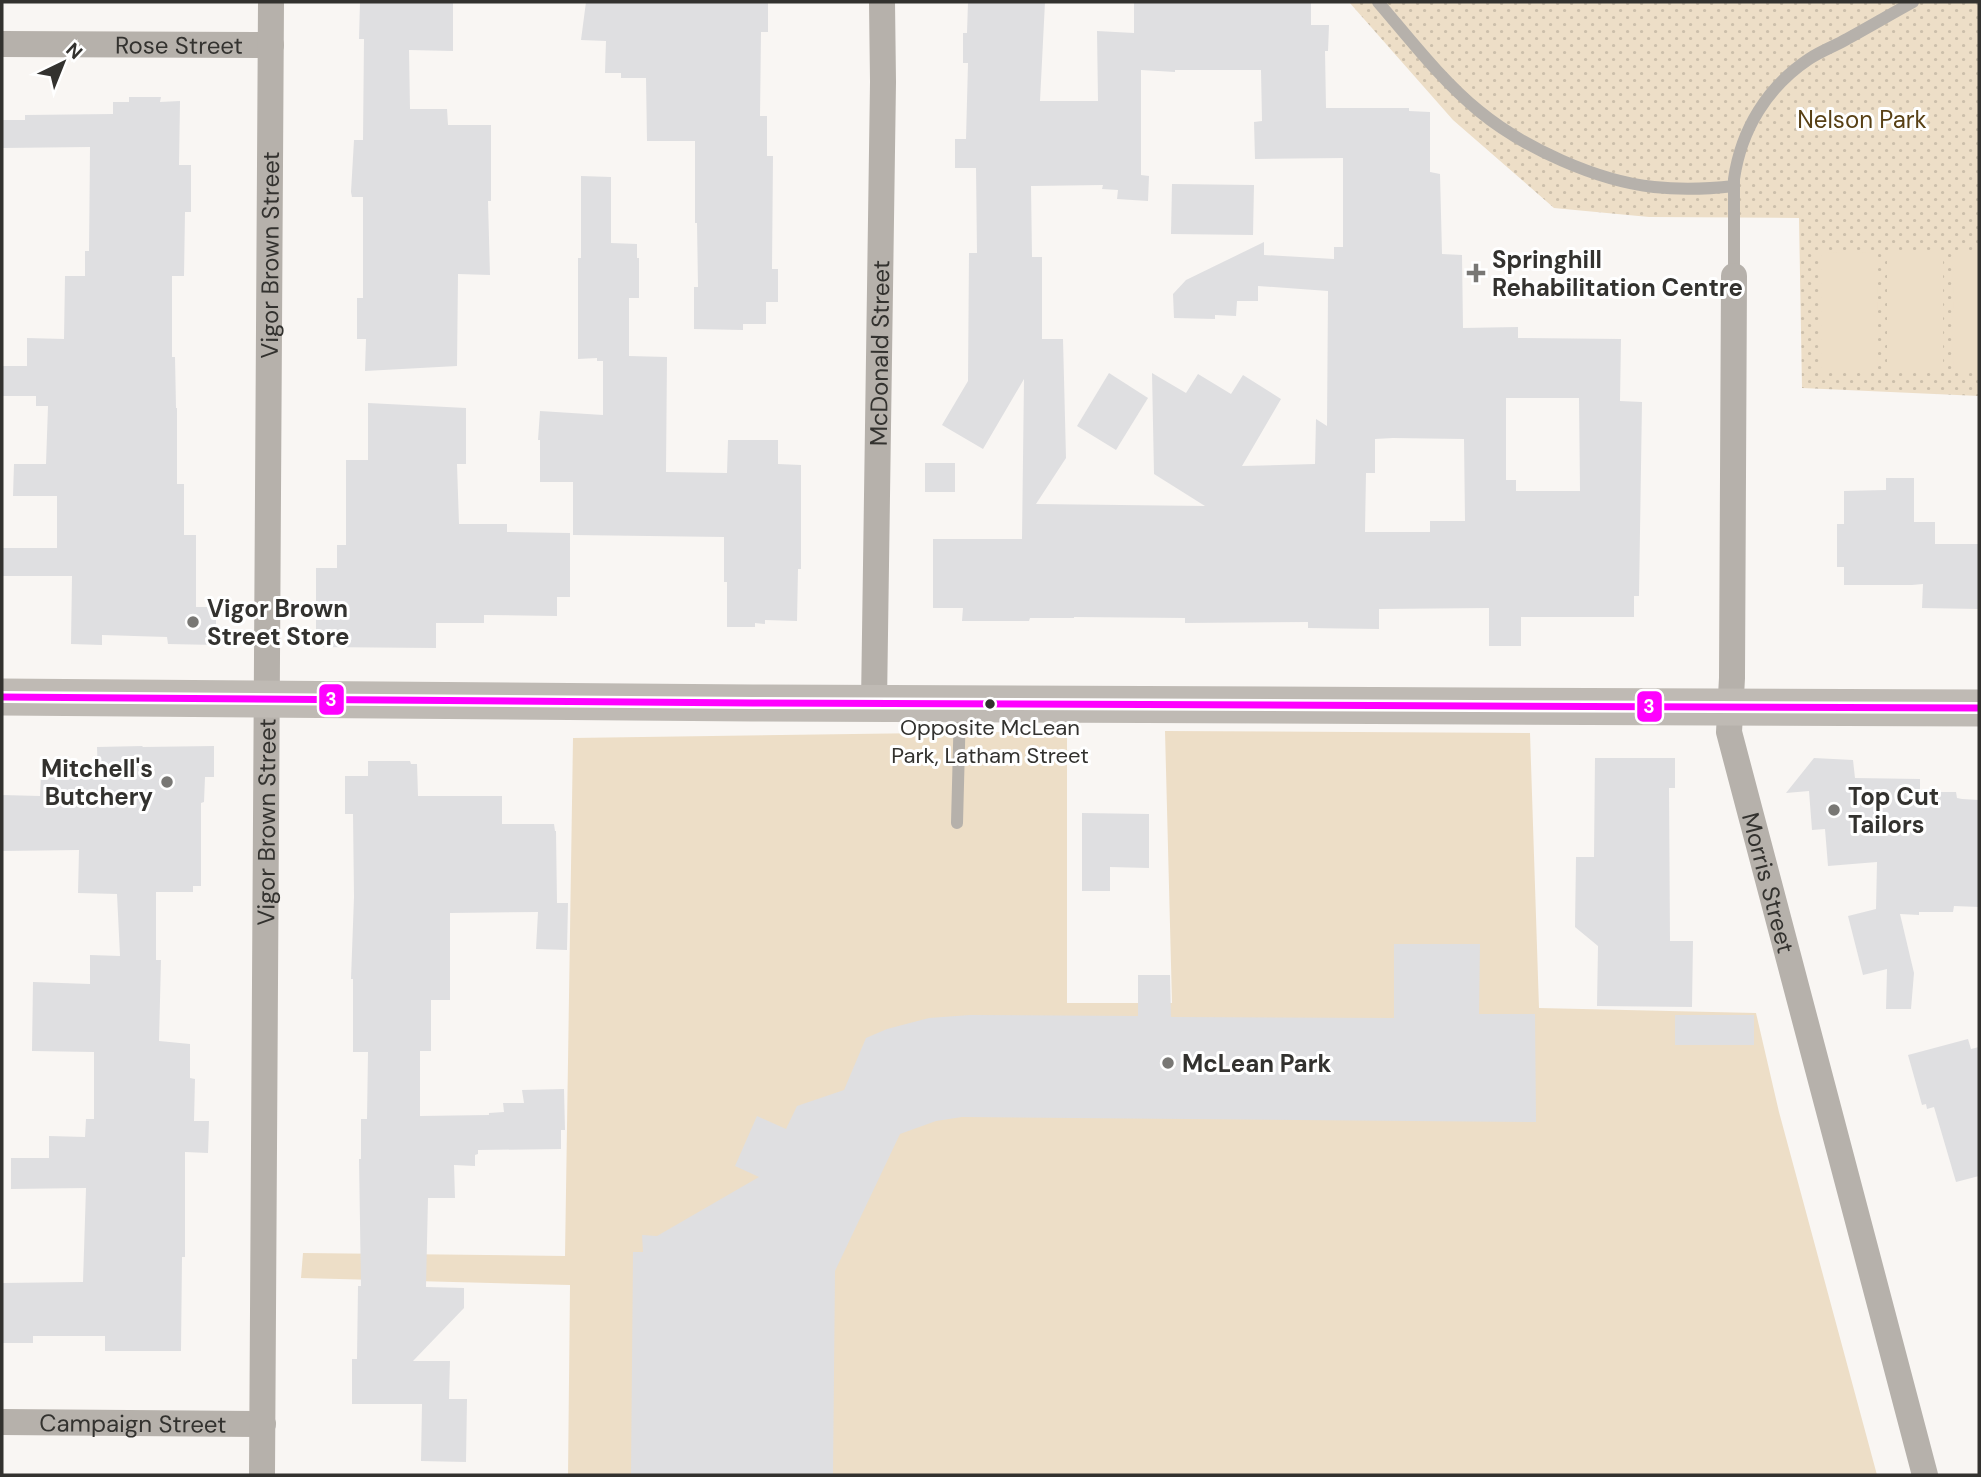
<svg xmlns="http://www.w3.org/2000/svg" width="1981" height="1477" font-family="'DM Sans',sans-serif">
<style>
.grass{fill:url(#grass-dots)}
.pitch{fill:#eddec7}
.building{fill:#dfdfe1;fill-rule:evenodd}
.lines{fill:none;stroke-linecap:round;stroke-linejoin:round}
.lane{stroke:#b6b1ab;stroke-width:12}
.street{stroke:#b6b1ab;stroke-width:26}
.secondary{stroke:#bfbab4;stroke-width:37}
.bus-1-casing{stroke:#fff;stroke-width:12}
.bus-1{stroke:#f0f;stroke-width:7}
.poi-dot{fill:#787774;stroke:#fff;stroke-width:2.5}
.bus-dot{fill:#33322f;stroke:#fff;stroke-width:2.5}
.labels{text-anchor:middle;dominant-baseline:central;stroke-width:6;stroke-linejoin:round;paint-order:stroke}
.bus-label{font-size:22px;fill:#33322f;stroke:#fff}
.street-label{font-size:24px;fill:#33322f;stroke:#fff}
.park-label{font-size:24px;fill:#584015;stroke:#fff}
.poi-label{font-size:24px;font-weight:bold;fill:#33322f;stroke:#fff;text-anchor:start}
.line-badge{stroke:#fff;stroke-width:2.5}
.badge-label{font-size:19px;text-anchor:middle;font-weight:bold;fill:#fff}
</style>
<defs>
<pattern id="grass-dots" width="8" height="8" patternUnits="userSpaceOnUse" patternTransform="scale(1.75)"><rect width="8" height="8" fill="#eddec7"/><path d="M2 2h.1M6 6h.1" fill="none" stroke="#ccbfab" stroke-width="1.8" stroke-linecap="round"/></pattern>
</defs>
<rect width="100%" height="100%" fill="#f9f6f3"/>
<path class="grass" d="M1349,2h630v394l-177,-8 -3,-170 -150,-1 -95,-9 -101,-88z"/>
<g class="pitch">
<path d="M1822,252l55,1 1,119h-56z"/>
<rect x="1887" y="253" width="56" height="120"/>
<path d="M1954,253h25v120h-26z"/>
<path d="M1067,731v272h105l-7,-272 365,2 9,275 217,5 23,99 98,363h-1309l2,-190 -269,-7 2,-25 262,3 8,-518z"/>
</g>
<g class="building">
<path d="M360,2h93v49l-44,-1 1,59h37l1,16h43v76h-3l2,74 -32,-1 -1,92 -92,5 1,-32h-9v-41h6v-101h-11l-1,-5 3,-52h9l1,-101h-5z"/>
<path d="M586,2h182v30h-7l-1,84h7v40h6l-1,113h6v33h-12v22h-23v6l-49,-1v-42h4l-1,-64h-2v-82h-48l-1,-63h-25v-5h-16l1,-32 -25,-1z"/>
<path d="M968,2h77l-5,99h58l-1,-70 37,2v-31h177v23h18l-1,26h-3l1,57h83v3l21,1v60l10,2 2,80 20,1 1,73 55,-1v11l103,1 -1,62 22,1 -3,194h-5v21h-113v29h-32v-38l-110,1v20l-71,-1v-6l-123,1v-5l-111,-1v1h-44l-1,3h-67l1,-13h-30v-69h89l2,-160 -41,70 -41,-24 26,-44 1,-128h8l-1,-85h-21v-29h11l2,-76h-5v-30h4zM1141,70l34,2v-2h86l1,51 -8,1 1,37 88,-1v89h-9v12l-70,-4v-13l-78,38 -13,14 1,24 41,1v-4l21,1 1,-15h21v-15l70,5 -1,135 -11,-7 -1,45 -73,2 39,-67 -38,-24 -12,19 -33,-20 -12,19 -34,-20 2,101 51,32 -169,-2 30,-46 -3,-119h-21v-82h-10l-1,-71 72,-1 -1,4 16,1 -1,9 31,2 1,-25 -8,-1zM1506,398h73l1,93h-64v-11h-10zM1393,438l71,1 1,82h-35v11h-65l1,-59h9v-34z"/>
<path d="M129,97h32l-1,5 20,-1 -1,64h12v47h-6l-1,64h-12v81h3l1,51h1v76h7v51h12v72h20v38l-48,-1 -1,-7 -65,-2v10l-31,-1 1,-68h-70v-28h55v-52h-44l1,-32h32l2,-58h-12v-10h-34v-30h25v-28l37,1 1,-63h20v-25h4l1,-104 -88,1v-28h23v-5l88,-1v-12h16z"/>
<path d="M581,176l30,1v66l26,1v14h2v40h-10v58l38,1 -1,115 61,1 1,-33h50v24l23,1v104h-3l-1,52 -32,-1v4l-10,-1v4h-28v-45h-3v-45l-151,-2v-53h-33v-42h-2l2,-29 63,4v-54h-6v-3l-19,1v-101h3z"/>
<path d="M1172,184l82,1 -1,50 -82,-1z"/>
<path d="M1109,373l39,25 -32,52 -39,-24z"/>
<path d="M368,403l98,5v56h-9l2,60h48v8l63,1v64h-13v19l-73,-1v8h-48v25l-120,-1v-79h21v-23h9v-85h22z"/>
<rect x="925" y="463" width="30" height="29"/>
<path d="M1886,478h28v44h21v22h44v65l-57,-1 1,-24 -11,1h-68v-18h-7v-43h7v-33l42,-1z"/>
<path d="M143,746l-1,1 72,-1v31h-9l-1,25 -3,1v83h-8v6h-37v68h5l-2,81 31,3v34l5,1 -1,42h15l-1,32 -23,-1v105h-3l-1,94h-76v-15h-72v7h-31v-60l81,-1 3,-94 -75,1v-31h38v-22l36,1 1,-18h8v-67l-62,-1 1,-69 57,2v-29l30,1 -3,-62 -39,-1 1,-43 -77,1v-56l38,1 1,-22 57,1 -1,-28z"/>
<path d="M1595,758h80v30h-6l1,153h23l-1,66 -95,-1 1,-60 -23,-19 1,-70h18z"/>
<path d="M1814,758l39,2 2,18 65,1v13h36l1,6 5,1 17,1v107l-25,-1 -1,6h-34v3l-19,-1 14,59 -3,36h-25l1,-40 -24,6 -15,-59 28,-7 1,-47 -49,4 -3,-37 -13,1 -3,-39 -23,2z"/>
<path d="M368,761h42l1,3h6l1,32h84v28h52l1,7h1l1,72h11l-1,47 -31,-1 2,-37 -88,1v87h-19v51h-11v65l69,-1v-2l15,-1 -1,-9h21l-2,-13 42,-1 1,41h-4v19l-83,1v4l-3,1v11l-21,-1 1,33h-27l-2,89 38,1v20l-51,53h37l-1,38h18l-1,63 -45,-1 1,-57h-70v-45h5l1,-73h3l-2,-127h2v-40h6l1,-67h-15v-73h-2l3,-82 -1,-83h-8v-38h23z"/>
<path d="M1082,813l67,1v54l-39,-1v24h-28z"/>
<path d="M1394,944h86l-1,70h56l1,108 -574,-5 -26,4 -36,13 -65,137 -2,204h-202l2,-223h10l-1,-17 15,1 102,-59 -24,-11 22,-50 29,13 11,-23 47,-16 22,-52 21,-9 42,-11 41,-3 168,1v-41h32l1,42 223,1z"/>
<rect x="1675" y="1015" width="79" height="30"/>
<path d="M1968,1039l3,10 8,-2v129l-23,6 -22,-75 -7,2 -1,-5 -4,1 -14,-50z"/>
</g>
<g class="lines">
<g class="lane">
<path d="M1378,2c32,37 63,78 101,109 45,37 118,70 175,76 27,3 54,2 80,-1"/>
<path d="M1734,276v-97c7,-49 33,-92 75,-120 12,-8 26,-13 38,-20 22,-12 44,-25 66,-37"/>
<path d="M957,823l3,-115"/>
</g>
<g class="street">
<path id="s1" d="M2,44l269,1"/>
<path id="s2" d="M1734,276l-2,402 -3,54 196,743"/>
<path id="s3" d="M874,703l9,-621 -1,-80"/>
<path id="s4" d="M2,1422l261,2"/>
<path id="s5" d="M262,1475l9,-1473"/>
</g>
<path class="secondary" d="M2,697l751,6 1226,5"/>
<defs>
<path id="bus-1" d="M2,697l751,6 1226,5"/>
</defs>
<use href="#bus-1" class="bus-1-casing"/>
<use href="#bus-1" class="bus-1"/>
</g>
<g class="poi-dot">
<path d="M1472.5 262.5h7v7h7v7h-7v7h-7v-7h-7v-7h7z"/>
<circle cx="193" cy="622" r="7"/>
<circle cx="167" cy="782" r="7"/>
<circle cx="1834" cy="810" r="7"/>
<circle cx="1168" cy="1063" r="7"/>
</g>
<circle class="bus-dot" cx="990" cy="704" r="6"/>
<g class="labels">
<g class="bus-label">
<text x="990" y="727">Opposite McLean<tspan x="990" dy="28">Park, Latham Street</tspan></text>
</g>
<g class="street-label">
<text stroke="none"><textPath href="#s1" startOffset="177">Rose Street</textPath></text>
<text stroke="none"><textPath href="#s5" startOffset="1220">Vigor Brown Street</textPath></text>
<text stroke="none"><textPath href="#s3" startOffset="350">McDonald Street</textPath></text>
<text stroke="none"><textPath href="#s5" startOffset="653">Vigor Brown Street</textPath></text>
<text stroke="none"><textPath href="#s2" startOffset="612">Morris Street</textPath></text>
<text stroke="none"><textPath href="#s4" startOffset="131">Campaign Street</textPath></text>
</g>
<g class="park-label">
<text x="1862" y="119">Nelson Park</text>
</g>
<g class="poi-label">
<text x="1492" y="259">Springhill<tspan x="1492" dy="28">Rehabilitation Centre</tspan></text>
<text x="207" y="608">Vigor Brown<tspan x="207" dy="28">Street Store</tspan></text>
<text x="153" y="768" text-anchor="end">Mitchell's<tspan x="153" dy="28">Butchery</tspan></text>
<text x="1848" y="796">Top Cut<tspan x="1848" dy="28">Tailors</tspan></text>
<text x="1182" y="1063">McLean Park</text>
</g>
</g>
<g class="line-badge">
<rect x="318" y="683" width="27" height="33" rx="7" fill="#f0f"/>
<rect x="1636" y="690" width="27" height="33" rx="7" fill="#f0f"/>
</g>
<g class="badge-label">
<text x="331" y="706">3</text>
<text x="1649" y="713">3</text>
</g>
<rect width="1981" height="1477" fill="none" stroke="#33322f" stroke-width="7"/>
<g transform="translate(63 63) rotate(43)" stroke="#ffffff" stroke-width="5" paint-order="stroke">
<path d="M0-5L12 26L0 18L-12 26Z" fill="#33322f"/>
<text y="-10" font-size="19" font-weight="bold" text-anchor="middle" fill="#33322f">N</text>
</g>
</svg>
